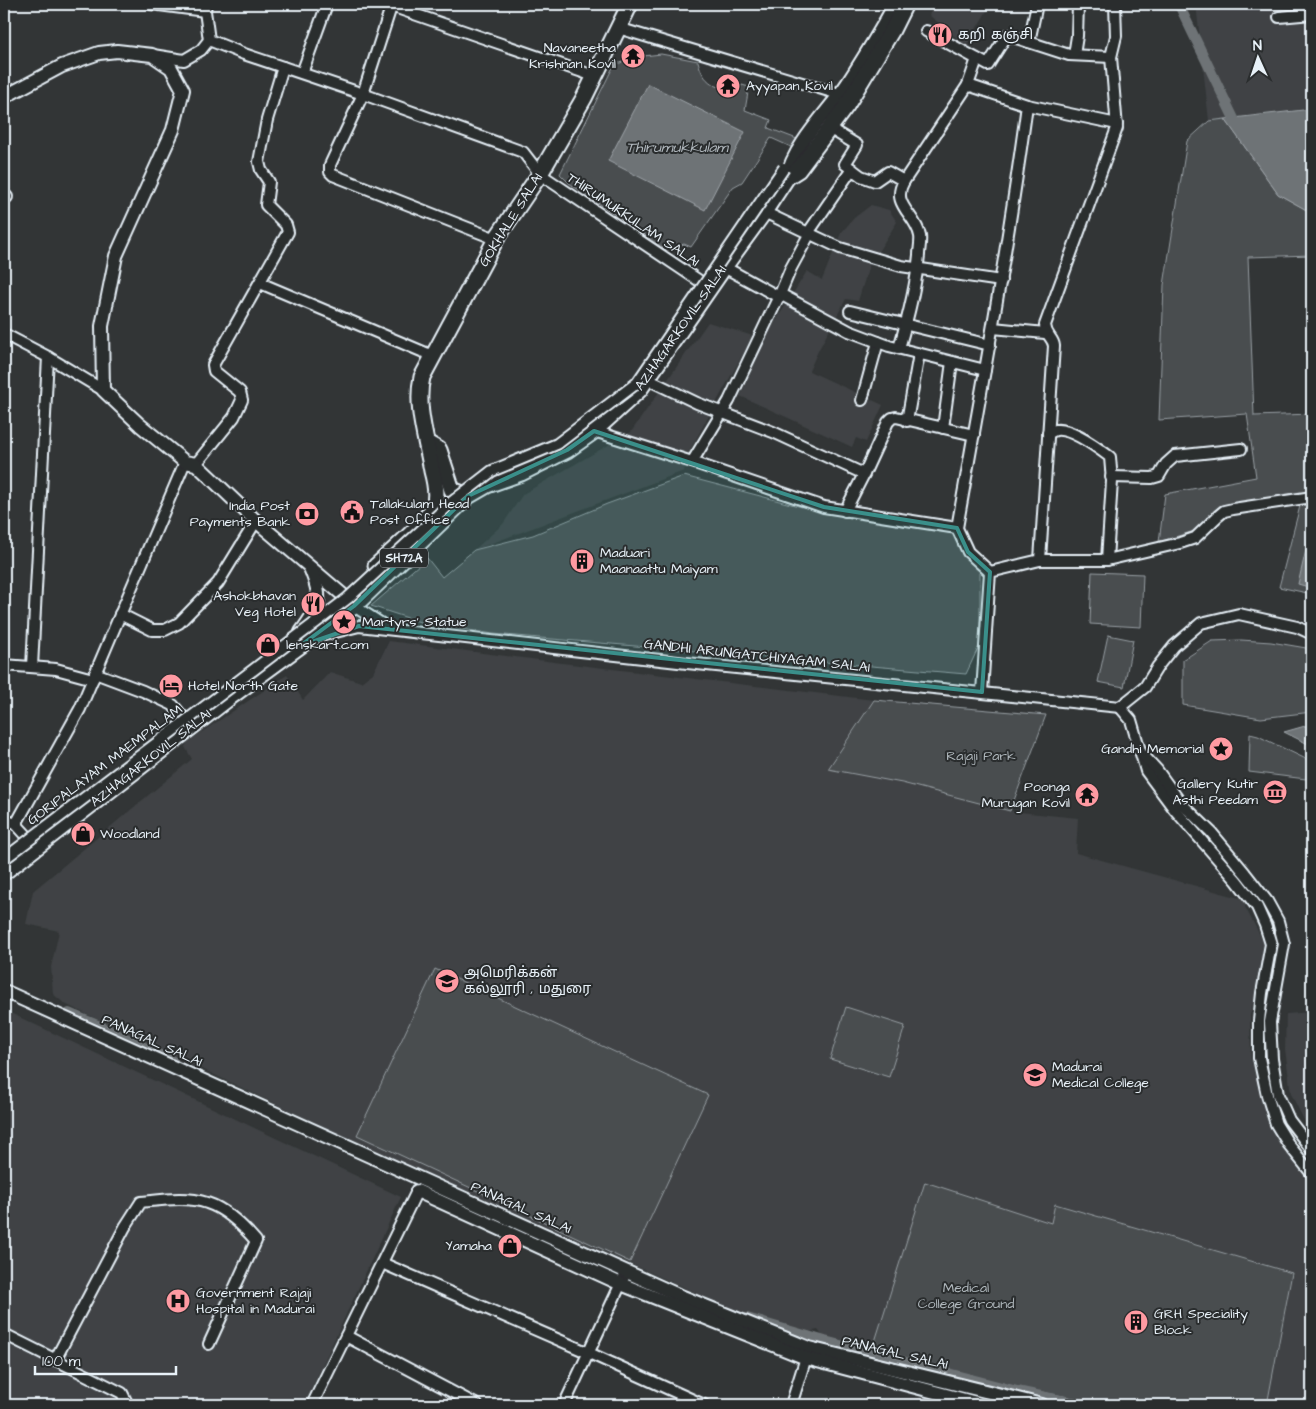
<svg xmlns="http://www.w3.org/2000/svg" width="1316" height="1409" font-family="'Architects Daughter','Noto Sans Tamil',sans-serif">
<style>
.built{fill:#3f4244}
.green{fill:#494d4f;stroke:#989fa4}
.water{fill:#6e7376;stroke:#9fa5aa}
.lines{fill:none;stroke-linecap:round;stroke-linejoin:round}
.canal{stroke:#6e7376;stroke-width:10}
.minor-casing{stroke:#e8f1f8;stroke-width:14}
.major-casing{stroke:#e8f1f8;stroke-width:16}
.highway-casing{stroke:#e8f1f8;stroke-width:19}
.minor{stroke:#2a2d2e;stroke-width:10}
.major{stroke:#2a2d2e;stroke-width:12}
.highway{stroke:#2a2d2e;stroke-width:15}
.minor-bridge-casing{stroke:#e8f1f8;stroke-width:14;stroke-linecap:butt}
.minor-bridge{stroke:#2a2d2e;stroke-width:10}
.marked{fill:#3a8f8a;fill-opacity:0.2;stroke:#3a8f8a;stroke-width:4;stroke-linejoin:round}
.labels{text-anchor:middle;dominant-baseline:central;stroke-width:4;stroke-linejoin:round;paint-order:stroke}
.shield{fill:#2a2d2e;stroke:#afb6bb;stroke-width:1}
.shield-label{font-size:12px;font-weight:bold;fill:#e8f1f8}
.poi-label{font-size:14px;fill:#e8f1f8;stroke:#2a2d2e;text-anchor:start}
.street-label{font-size:14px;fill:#e8f1f8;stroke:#2a2d2e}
.park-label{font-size:14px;fill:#b0b8bd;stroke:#2a2d2e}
.water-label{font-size:15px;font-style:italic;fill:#b1b8be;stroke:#2a2d2e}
</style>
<rect width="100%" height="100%" fill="#323536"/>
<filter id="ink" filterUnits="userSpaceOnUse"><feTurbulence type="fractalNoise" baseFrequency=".02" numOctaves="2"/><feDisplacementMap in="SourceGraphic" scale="10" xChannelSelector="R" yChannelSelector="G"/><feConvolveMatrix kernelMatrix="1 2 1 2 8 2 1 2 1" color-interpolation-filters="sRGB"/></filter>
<g filter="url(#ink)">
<g class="built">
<path d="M934,4h57l-25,42 -37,-31z"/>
<path d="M1196,4h116v105l-103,12z"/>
<path d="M871,205l18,5 8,12 -28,44 -11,35 -12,-2 -28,52 -9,20 74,34 -17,37 -10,-4 -4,9 -112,-51 30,-66 37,-59 15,9 19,-47 13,-15z"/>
<path d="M708,322l45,14 -63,114 -6,21 -210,79 29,-26 20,-30 108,-62z"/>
<path d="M389,641l173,22 312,37 -46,69 74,14 108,28 68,7 -2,35 171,47 -2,7 22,41 -17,67 1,43 20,69 17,25 24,29v224h-45l25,-132 -237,-69 -30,185 -153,-38 -48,-13 -6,-8 -10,2 -67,-19 -398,-177 -278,-132 -12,-10 -2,-27 8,-36 -33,-7 7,-33 159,-132 -7,-12 2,-5 100,-67 16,25 27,-28 31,10 12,-9z"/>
<path d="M4,1010l397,187 -97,208h-300z"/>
<path d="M1312,1012v121l-4,-5 -17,-34 -6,-45 1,-35z"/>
</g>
<g class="green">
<path d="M661,54l37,7c5,22 18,28 40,29l4,-5 7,2 -4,23 26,10 -3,8 29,11 -6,8 -20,-9 -29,44 -9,5 -42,60 -7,-3 -18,6 -97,-67 -9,-9 55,-111h6l5,-5z"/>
<path d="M1225,119l53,75 34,19v42l-64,2 6,159 58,-2v77l-90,15 -28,25 -35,11 6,-48 91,-17 -9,-63 -88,6 5,-135 23,-144 22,-20z"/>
<path d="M684,476l122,32 149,26 9,23 16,15v72l-14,30 -473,-40 -73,-12 -49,-16 56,-48 15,19 32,-27 59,-15 74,-31z"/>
<path d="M1312,504v90l-33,-7 21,-81z"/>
<path d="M1092,572l51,2 -2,53 -51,-3z"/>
<path d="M1108,635l25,5 -9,47 -26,-5z"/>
<path d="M1241,640l30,2 41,7v63l-51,6 -78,-13v-45l29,-19z"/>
<path d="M874,700l172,15 -36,96 -108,-28 -74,-14z"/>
<path d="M1250,734l8,2 50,24 -2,19 -57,-7z"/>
<path d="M435,969l273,126 -78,167 -273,-127z"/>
<path d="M846,1007l59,19 -16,51 -59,-18z"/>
<path d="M925,1182l126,41 4,-19 237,69 -25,132h-155l-87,-16 -153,-38z"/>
</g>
<g class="water">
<path d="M648,84l97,48 -40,78 -97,-49z"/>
<path d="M1312,109v104l-34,-19 -53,-75z"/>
<path d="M1312,524v64l-14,-4z"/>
<path d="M1312,724v22l-28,-14z"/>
</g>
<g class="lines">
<g class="canal">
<path d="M1175,4l5,3 59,122"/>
<path d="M69,1013l36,15 68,33"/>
<path d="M747,1318l78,23 192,50 67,14"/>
</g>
<defs>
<g id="minor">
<path d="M151,4l54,7"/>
<path d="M206,4l-1,7 4,29 35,14 119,40 160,58 17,22 170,114"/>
<path d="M379,4l12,2 203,70"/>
<path d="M392,4l-29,90 -33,71v7l3,3 163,64"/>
<path d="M1279,17l33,-3"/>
<path d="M618,28l221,66"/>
<path d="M926,31l62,34 19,-30 62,20 42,2 6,71 -72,197c1,12 8,12 9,21l-14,214 -50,12 -8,120"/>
<path d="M1029,42l8,-38"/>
<path d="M153,55l31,5 17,-10 8,-10"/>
<path d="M1074,55l3,-19 1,-31"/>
<path d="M1111,57l5,-21 -1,-32"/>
<path d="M977,59l-9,26 59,20c-19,142 -45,282 -70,423l11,24 22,20"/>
<path d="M302,73l25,-69"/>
<path d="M1027,105l90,19"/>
<path d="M829,128l28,17 -12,19 16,12 14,5 13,-9 16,9"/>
<path d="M4,196l3,1"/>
<path d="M764,212l76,36 61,18 100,15"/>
<path d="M808,233l44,-64"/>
<path d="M724,267l55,30"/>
<path d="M260,283l173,73"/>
<path d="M780,294l11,-26 19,-35"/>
<path d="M850,311l140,34"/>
<path d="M993,328l52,5"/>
<path d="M4,334l44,23 55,33"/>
<path d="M899,348c9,-30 17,-62 20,-93 0,-6 2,-13 1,-19 -4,-22 -30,-31 -16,-55l64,-96"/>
<path d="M647,379l50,24 76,29 91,42"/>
<path d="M862,400l16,-58"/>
<path d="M907,421l12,-67"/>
<path d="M943,428l9,-66"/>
<path d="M594,431l98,31 37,-61 51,-107 69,37 40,15 96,24"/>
<path d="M1048,433c3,-1 5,-2 8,-3 15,-2 42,18 54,27l2,24 -5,79"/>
<path d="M692,462l132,45 133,21"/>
<path d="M196,464l38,-47 8,-17 -2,-8 -26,-21 -1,-6 75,-133 -2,-7 -20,-20 3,-23 -8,-12 -2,-8 8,-42 16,-53"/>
<path d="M1111,477l41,1 7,-2 7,-12 9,-8 66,-7"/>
<path d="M845,511l19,-37 24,-52 4,-4 4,-1 78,18"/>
<path d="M1040,560h67l73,-17 15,-5 23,-22 6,-5 9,-2 79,-12"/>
<path d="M354,606l34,22"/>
<path d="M120,614l32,16h13l14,-7 39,-40 38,-62"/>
<path d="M317,638l7,-3 35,-9 328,37 433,44"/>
<path d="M4,665l52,4 37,10"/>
<path d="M32,667l16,-310"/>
<path d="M95,673l48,18 30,14 10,12"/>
<path d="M1120,707l11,13 15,51 29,39 62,71 20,26 8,18 6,19 -9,49 -3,28v37l8,37 9,29 13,21 23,29"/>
<path d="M1120,707l25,-20 13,-21 16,-20 27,-23 38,-9 58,13 15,7"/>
<path d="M1143,755l14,15 23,32 31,30 34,41 22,28 11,20 6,23 -14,78 2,37 6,36 11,25 23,30"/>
<path d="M4,820l12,4 11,12"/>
<path d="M16,824l64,-115 105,-247"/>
<path d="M382,1263l207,90 115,52"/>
<path d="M4,1334l118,59 6,12"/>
<path d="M346,1336l131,69"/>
<path d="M55,1360l70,-133 16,-25c21,-2 46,-6 66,1 19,6 37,24 49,38l-47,103"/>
<path d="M312,1405l105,-214"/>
<path d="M564,1405l60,-128"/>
<path d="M791,1405l17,-54"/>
</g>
<g id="major">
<path d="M4,97l58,-31 37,-13 18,-2 35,4 19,13 12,22 -10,40 -57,126 -14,70 1,64 37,35 45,37 11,2 60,57 88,75"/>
<path d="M787,177c7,-33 42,-66 60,-93 16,-25 34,-54 48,-80"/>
<path d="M301,632c20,-27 22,-33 9,-64"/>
<path d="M4,991l674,304 131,53 233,57"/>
<path d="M417,1191l204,93 185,74 178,47"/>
</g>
<g id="highway">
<path d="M427,443l12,7 13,40 16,6"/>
<path d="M376,566c14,-13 52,-45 58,-60 4,-11 1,-24 -2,-35 -5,-30 -17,-64 -10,-94l74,-138 44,-65 44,-76 46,-94"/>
<path d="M4,872l226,-175 124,-91 114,-110 19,-11 34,-12 46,-23 27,-19 45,-41 85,-123 40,-55 23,-35 11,-7 48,-64 46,-76 13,-26"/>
</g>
</defs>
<use href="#minor" class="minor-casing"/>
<use href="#major" class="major-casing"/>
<use href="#highway" class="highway-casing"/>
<use href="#minor" class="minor"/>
<use href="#major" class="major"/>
<use href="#highway" class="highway"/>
<defs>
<path id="minor-bridge" d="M4,859l344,-261 104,-96 40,-31 65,-27 80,-61 147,-215"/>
</defs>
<use href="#minor-bridge" class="minor-bridge-casing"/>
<use href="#minor-bridge" class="minor-bridge"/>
</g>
</g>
<path class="marked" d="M594,431l230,76 133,21 11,24 22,20 -8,120 -623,-66 -59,20 54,-40 114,-110 99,-46z"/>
<defs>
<symbol id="restaurant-disc" viewBox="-11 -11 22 22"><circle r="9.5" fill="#ff9aa2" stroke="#2a2d2e"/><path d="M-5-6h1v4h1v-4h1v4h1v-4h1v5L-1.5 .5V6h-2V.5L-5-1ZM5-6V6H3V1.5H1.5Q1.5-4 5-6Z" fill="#111"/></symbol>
<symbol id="temple-disc" viewBox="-11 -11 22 22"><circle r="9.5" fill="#ff9aa2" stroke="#2a2d2e"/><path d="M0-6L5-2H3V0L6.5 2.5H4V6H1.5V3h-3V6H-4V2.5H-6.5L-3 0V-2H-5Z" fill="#111"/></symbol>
<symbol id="civic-disc" viewBox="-11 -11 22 22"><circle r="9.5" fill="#ff9aa2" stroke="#2a2d2e"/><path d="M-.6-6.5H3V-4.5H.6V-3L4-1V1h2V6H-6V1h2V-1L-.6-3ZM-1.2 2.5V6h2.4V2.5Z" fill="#111"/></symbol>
<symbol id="bank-disc" viewBox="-11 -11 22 22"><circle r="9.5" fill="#ff9aa2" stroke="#2a2d2e"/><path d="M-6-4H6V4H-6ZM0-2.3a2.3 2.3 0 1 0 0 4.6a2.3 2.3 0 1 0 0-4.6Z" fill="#111"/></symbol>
<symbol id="building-disc" viewBox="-11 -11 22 22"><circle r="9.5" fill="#ff9aa2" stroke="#2a2d2e"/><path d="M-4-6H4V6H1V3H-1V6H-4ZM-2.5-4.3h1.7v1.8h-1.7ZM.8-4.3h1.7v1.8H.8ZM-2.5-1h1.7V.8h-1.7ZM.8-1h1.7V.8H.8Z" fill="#111"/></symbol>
<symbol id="sight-disc" viewBox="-11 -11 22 22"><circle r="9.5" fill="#ff9aa2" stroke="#2a2d2e"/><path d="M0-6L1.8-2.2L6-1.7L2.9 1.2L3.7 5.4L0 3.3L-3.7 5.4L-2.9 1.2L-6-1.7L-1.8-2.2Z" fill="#111"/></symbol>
<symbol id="shop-disc" viewBox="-11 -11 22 22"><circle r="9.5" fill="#ff9aa2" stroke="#2a2d2e"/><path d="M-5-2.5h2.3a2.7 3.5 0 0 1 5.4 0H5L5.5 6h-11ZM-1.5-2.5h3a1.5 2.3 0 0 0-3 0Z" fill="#111"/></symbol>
<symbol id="hotel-disc" viewBox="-11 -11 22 22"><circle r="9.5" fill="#ff9aa2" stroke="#2a2d2e"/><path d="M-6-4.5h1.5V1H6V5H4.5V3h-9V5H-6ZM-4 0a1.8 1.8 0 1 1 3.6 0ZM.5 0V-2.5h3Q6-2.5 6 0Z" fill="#111"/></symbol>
<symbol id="museum-disc" viewBox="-11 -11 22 22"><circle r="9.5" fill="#ff9aa2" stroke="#2a2d2e"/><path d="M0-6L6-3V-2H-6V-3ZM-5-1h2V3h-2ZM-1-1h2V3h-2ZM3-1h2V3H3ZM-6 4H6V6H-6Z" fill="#111"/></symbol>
<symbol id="university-disc" viewBox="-11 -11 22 22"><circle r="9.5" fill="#ff9aa2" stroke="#2a2d2e"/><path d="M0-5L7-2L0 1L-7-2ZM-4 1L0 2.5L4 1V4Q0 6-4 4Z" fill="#111"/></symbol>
<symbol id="hospital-disc" viewBox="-11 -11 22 22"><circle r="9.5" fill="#ff9aa2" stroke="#2a2d2e"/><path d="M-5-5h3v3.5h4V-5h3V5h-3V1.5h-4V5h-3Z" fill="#111"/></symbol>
</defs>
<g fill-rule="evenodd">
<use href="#restaurant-disc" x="926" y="21" width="28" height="28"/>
<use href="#temple-disc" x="619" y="42" width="28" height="28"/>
<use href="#temple-disc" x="714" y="72" width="28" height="28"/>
<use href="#civic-disc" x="338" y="498" width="28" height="28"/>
<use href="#bank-disc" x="293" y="500" width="28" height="28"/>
<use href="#building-disc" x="568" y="547" width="28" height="28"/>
<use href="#restaurant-disc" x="299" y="590" width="28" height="28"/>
<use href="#sight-disc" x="330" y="608" width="28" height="28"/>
<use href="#shop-disc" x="254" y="631" width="28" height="28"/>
<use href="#hotel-disc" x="157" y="672" width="28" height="28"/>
<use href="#sight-disc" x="1207" y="735" width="28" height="28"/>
<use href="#museum-disc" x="1261" y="778" width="28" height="28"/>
<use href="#temple-disc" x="1073" y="781" width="28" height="28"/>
<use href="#shop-disc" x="69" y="820" width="28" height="28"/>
<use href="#university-disc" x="433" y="967" width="28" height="28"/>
<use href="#university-disc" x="1021" y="1061" width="28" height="28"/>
<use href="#shop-disc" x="496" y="1232" width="28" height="28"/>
<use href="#hospital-disc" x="164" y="1287" width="28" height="28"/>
<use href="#building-disc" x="1122" y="1308" width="28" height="28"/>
</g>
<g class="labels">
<rect class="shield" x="380" y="548.5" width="48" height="19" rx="4"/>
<g class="shield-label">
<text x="404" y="558">SH72A</text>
</g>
<g class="poi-label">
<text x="958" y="35">கறி கஞ்சி</text>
<text x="616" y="48" text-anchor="end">Navaneetha<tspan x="616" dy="16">Krishnan Kovil</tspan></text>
<text x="746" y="86">Ayyapan Kovil</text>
<text x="370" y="504">Tallakulam Head<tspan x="370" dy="16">Post Office</tspan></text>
<text x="290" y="506" text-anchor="end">India Post<tspan x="290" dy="16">Payments Bank</tspan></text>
<text x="600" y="553">Maduari<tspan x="600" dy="16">Maanaattu Maiyam</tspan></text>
<text x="296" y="596" text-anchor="end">Ashokbhavan<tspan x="296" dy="16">Veg Hotel</tspan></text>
<text x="362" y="622">Martyrs' Statue</text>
<text x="286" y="645">lenskart.com</text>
<text x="188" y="686">Hotel North Gate</text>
<text x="1204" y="749" text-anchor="end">Gandhi Memorial</text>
<text x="1258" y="784" text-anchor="end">Gallery Kutir<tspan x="1258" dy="16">Asthi Peedam</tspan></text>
<text x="1070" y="787" text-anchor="end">Poonga<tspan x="1070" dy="16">Murugan Kovil</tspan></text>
<text x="100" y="834">Woodland</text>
<text x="464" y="973">அமெரிக்கன்<tspan x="464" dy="16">கல்லூரி , மதுரை</tspan></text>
<text x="1052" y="1067">Madurai<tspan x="1052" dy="16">Medical College</tspan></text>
<text x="492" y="1246" text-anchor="end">Yamaha</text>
<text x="196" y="1293">Government Rajaji<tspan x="196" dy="16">Hospital in Madurai</tspan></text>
<text x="1154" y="1314">GRH Speciality<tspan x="1154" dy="16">Block</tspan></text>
</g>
<g class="street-label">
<text transform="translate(511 220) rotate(-58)">GOKHALE SALAI</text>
<text transform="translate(633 220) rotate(34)">THIRUMUKKULAM SALAI</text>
<text transform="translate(681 328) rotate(-55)">AZHAGARKOVIL SALAI</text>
<text transform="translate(757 656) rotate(6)">GANDHI ARUNGATCHIYAGAM SALAI</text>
<text transform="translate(151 758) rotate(-38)">AZHAGARKOVIL SALAI</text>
<text transform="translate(105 765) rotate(-37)">GORIPALAYAM MAEMPALAM</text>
<text transform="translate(152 1041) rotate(24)">PANAGAL SALAI</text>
<text transform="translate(521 1208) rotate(24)">PANAGAL SALAI</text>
<text transform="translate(895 1353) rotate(13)">PANAGAL SALAI</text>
</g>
<g class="park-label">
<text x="981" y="756">Rajaji Park</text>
<text x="966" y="1288">Medical<tspan x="966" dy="16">College Ground</tspan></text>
</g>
<g class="water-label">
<text x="677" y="147">Thirumukkulam</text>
</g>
</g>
<rect width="1316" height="1409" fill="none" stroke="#2a2d2e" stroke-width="20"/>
<rect x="10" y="10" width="1296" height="1389" fill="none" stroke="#e8f1f8" stroke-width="2" filter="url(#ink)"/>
<g transform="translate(1258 58) rotate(357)" stroke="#2a2d2e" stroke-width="4" paint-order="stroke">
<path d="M0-4L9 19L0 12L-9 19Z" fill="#e8f1f8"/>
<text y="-8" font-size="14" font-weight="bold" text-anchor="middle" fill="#e8f1f8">N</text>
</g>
<path d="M35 1366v8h141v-8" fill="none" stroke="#e8f1f8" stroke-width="2.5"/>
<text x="42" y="1366" font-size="15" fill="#e8f1f8" stroke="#2a2d2e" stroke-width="4" paint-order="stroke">100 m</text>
</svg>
